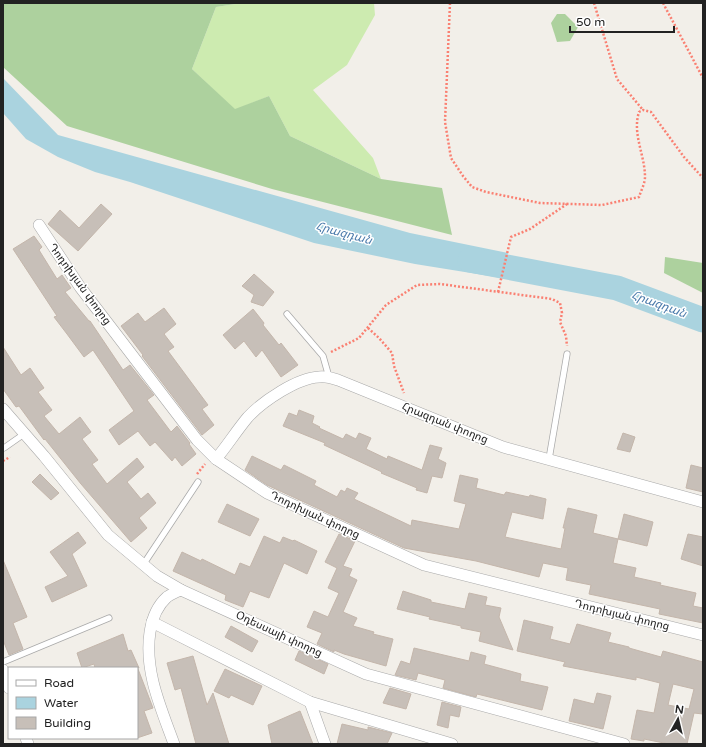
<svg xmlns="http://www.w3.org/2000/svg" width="706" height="747" font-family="'Varela Round','Noto Sans Armenian',sans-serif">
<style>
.grass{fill:#cdebb0}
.forest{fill:#add19e}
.water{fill:#aad3df}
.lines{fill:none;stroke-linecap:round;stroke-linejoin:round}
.river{stroke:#aad3df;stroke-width:25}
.building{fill:#c7bfb8;stroke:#c4b6ab;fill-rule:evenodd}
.lane-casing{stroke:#a9a9a9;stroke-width:7}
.street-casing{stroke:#a9a9a9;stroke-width:12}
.path{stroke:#fa8072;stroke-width:2.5;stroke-dasharray:2 2;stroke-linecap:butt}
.lane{stroke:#fff;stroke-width:5.5}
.street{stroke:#fff;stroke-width:11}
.labels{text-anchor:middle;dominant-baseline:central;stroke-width:3;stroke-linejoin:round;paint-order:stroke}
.street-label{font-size:11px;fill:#222;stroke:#fff}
.water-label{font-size:12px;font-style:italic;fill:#4a7aab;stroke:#fff}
</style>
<rect width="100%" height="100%" fill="#f2efe9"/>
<path class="grass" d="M242,3h132l1,12 -28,50 -34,25 60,68 8,21 -91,-43 -21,-40 -34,14 -43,-41 24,-62z"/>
<g class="forest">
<path d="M3,3h239l-26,4 -24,62 43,40 34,-13 21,40 91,43 61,9 10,47 -180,-46 -205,-63 -64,-59z"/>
<path d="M557,14h8l13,13 -8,14 -13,1 -6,-19z"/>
<path d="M665,257l38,6v30l-39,-20z"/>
</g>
<path class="water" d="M3,78l55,57 352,98 98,20 -6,25 -87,-14 -101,-21 -184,-61 -35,-10 -37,-15 -32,-18 -23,-26z"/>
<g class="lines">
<path class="river" d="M470,260l147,28 86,32"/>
</g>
<g class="building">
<path d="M101,204l11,10 -34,37 -30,-27 12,-14 19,18z"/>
<path d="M34,236l8,11 -3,3 18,29 5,-4 9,13 -6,4 24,29h1l33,49 7,-5 24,30 -7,5 24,32 6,-6 13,17 -1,1 7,10 -14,12 -7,-9 -3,4 -17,-19 -5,4 -12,-15 -19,14 -10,-15 25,-19 -41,-61 -9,7 -17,-23 -13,-17 3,-1 -44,-67z"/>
<path d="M254,274l20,18 -11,14 -12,-4 3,-7 -12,-9z"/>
<path d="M164,308l12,16 -12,10 10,13 -6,4 40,54 -6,4 12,16 -12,10 -60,-79 1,-1 -22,-29 17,-13 7,9z"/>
<path d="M253,309l11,14 -1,2 16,20 2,-2 17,22 -17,12 -19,-27 -6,7 -12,-16 -9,8 -12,-14z"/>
<path d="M3,347l18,28 9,-7 14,20 -6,4 14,18 -8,6 15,18 21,-17 11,15 -9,7 16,21 -6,4 15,20 30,-26 7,9 -17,15 14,17 7,-6 8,10 -17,15 8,10 -16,14 -50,-58 -36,-45 -1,1 -25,-34 -3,1 -13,-18z"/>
<path d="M299,410l15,6 -2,7 8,4 -1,1 24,11 3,-5 10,5 3,-6 12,5 -5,11 21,10 1,-3 34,14 8,-25 12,3 -4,11 8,4 -4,15 -10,-2 -5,17 -11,-3 1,-2 -36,-15 1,-1 -58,-27 1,-2 -42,-17 6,-13 8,3z"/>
<path d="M623,433l12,4 -5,15 -13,-3z"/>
<path d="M252,456l29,14 3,-5 32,16 -2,4 23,12 4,-7 4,2 2,-4 11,5 -4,6 57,27 1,-6 47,9 7,-25 -12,-3 6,-26 18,4 -2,9 28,7 2,-3 23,5 1,-2 16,4 -3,20 -31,-7 -7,25 56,12 4,-21h-2l5,-20 29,7 -4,18 25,6 -5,24 23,5 -2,9 27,6 -1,2 36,8 -3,13 10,2v15l-44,-9 1,-5 -71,-15 2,-9 -25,-5 2,-12 -25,-5 -4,14 -63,-16 -72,-13 -137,-63 -22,-15z"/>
<path d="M691,465l12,3v24l-17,-4z"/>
<path d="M40,474l19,19 -8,7 -19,-18z"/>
<path d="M227,504l32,15 -9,17 -32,-14z"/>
<path d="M624,514l29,8 -6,24 -29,-7z"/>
<path d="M78,532l8,11 -14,11 15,32 -35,16 -7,-15 23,-11 -18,-24z"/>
<path d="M339,534l16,7 -12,25 9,3 -3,7 8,4 -14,32 14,6 -4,8 21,6 -1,2 20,5 -7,27 -42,-12 -10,-4v2l-17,-8 5,-11 -15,-6 7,-16 14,6 11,-24 -11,-5 9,-20 -12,-6z"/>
<path d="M688,534l15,3v29l-22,-7z"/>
<path d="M264,536l16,7 3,-6 10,4 1,-1 23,11 -10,23 -23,-11 -15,35 -19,-7 -7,16 -18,-7 1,-5 -53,-24 9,-19 19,9 1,-2 33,16 5,-12 10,4z"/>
<path d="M3,560l24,57 -14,6 10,26 -14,6 -6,-15z"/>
<path d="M403,591l28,9v2l34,7 4,-16 18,4 -2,8 16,3 -2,9 14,33 -34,-9 2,-9 -20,-4v-2l-32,-7 1,-2 -33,-8z"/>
<path d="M524,620l29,7 -3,12 20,5 7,-20 34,9 -3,9 21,5v1l32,9 2,-6 40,11v52l-9,-1 -7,31h-18l-25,-5v2l-13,-2 6,-29 17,3 6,-30 -24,-6v3l-73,-14 2,-4 -48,-11zM673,684l21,5 -5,20 -21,-4z"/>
<path d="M231,626l27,15 -6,11 -27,-15z"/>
<path d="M123,634l5,17 3,-1 8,18h-44l-1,-4 -12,4 -5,-15z"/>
<path d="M414,648l55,13 2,-9 15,4 -2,8 37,10 -1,7 28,6 -6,23 -65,-16 -1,3 -33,-9 2,-8 -27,-7 -2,7 -21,-5 6,-14 9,3z"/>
<path d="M299,651l29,13 -4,10 -29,-14z"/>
<path d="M193,656l14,49 6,-12 16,51h-33l-15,-56 -6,2 -8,-27z"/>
<path d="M137,669h1l15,39 -9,3 8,22 -15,5z"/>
<path d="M225,669l37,17 -9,19 -22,-10 -2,3 -15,-7z"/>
<path d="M390,688l21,6 -5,15 -23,-6z"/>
<path d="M597,693l14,3 -8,33 -34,-8 5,-22 20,5z"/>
<path d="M442,702l19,5 -2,10 -9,-2 -2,13 -11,-3z"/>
<path d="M300,711l13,33h-41l-4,-19z"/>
<path d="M342,724l26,6v-3l24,6 -5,11h-50z"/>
</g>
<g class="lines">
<defs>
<g id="lane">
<path d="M287,314l36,42 6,21"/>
<path d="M4,448l20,-14"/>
<path d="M549,459l18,-105"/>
<path d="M143,565l55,-83"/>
<path d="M3,662l106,-44"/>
</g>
<g id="street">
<path d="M39,225l41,62 117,153 19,19 51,34 157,72 279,70"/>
<path d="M3,409l41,47 64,79 49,41 24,14 185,84 258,70"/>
<path d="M216,459c11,-13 21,-29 32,-42 15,-16 49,-39 71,-40 7,-1 13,1 19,3l165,67 200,55"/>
<path d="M152,622l158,80 142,42"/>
<path d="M3,670l6,18"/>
<path d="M310,702l15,42"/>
<path d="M26,738l2,6"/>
<path d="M174,744c-13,-36 -30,-73 -24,-112 2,-13 7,-26 17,-35 4,-3 9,-5 14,-7"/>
</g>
</defs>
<use href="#lane" class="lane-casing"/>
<use href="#street" class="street-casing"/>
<g class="path">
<path d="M450,3l-5,119 6,36 12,18 9,11 14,5 54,11 62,2 37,-8c2,-6 6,-14 6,-20 0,-22 -13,-43 -6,-65l4,-2 8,2 33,45 19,21"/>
<path d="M594,3l23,76 26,31"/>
<path d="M663,3l40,75"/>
<path d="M498,292l13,-55 19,-8 37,-25"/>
<path d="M368,328l11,10 13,15 2,13 10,27"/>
<path d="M331,352l28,-14 27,-33 31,-20 23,-1 112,15 8,4 2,10 -2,9 6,14 1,10"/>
<path d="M3,461l7,-4"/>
<path d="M197,474l8,-10"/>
</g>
<use href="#lane" class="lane"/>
<use href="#street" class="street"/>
</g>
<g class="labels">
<g class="street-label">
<text transform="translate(80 284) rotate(54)">Դոդոխյան փողոց</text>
<text transform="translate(445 423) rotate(22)">Հրազդան փողոց</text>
<text transform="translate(315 515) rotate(25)">Դոդոխյան փողոց</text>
<text transform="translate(622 615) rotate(14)">Դոդոխյան փողոց</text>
<text transform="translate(279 634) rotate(25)">Օդեսսայի փողոց</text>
</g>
<g class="water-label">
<text transform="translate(344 233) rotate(15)">Հրազդան</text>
<text transform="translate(659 304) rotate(20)">Հրազդան</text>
</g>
</g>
<rect width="706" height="747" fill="none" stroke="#222222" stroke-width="8"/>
<rect x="8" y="667" width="130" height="72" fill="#ffffff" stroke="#a7a7a7"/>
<rect x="16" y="680" width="20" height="6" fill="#ffffff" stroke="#a7a7a7"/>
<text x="44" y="687" font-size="12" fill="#222222">Road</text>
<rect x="16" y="697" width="20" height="12" fill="#aad3df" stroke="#a7a7a7"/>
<text x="44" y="707" font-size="12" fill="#222222">Water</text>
<rect x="16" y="717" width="20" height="12" fill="#c7bfb8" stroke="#a7a7a7"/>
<text x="44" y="727" font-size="12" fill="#222222">Building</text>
<g transform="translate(678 719) rotate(8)" stroke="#ffffff" stroke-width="3" paint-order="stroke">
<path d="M0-3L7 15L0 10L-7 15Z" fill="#222222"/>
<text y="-6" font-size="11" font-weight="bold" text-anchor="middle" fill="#222222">N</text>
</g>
<path d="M570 26v6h104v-6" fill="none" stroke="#222222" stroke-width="2"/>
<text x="576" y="26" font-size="12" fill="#222222" stroke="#ffffff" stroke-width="3" paint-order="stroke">50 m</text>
</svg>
